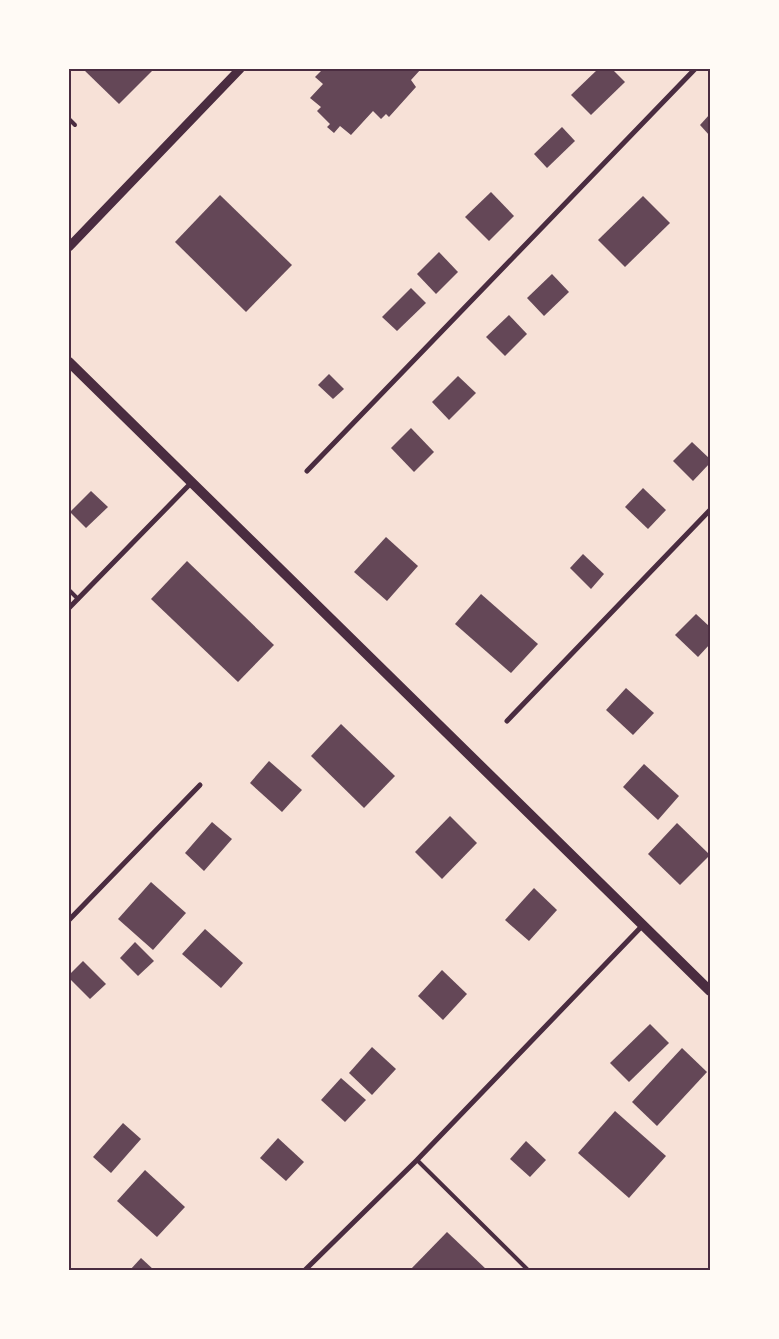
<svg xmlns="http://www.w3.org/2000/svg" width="779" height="1339" font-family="Roboto,sans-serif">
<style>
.building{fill:#644757}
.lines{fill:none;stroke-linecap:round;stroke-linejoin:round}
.service{stroke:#4a2c40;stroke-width:4}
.minor{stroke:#4a2c40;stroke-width:5}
.tertiary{stroke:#4a2c40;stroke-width:9}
.secondary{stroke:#4a2c40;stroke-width:10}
.neatline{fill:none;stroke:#4a2c40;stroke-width:2}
</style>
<rect width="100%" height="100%" fill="#f7e1d7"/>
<g class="building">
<path d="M83,69h71l-35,35z"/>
<path d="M323,69h98l-10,11 5,7 -27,30 -3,-3 -5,5 -8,-8 -22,24 -11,-9 -6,7 -7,-6 3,-3 -13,-13 4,-4 -11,-9 13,-14 -8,-7z"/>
<path d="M598,69h14l13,13 -34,33 -20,-20z"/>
<path d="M710,114v22l-10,-11z"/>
<path d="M562,127l13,14 -28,27 -13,-14z"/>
<path d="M491,192l23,24 -25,25 -24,-24z"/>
<path d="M220,195l72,70 -46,47 -71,-70z"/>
<path d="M643,196l27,27 -45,44 -27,-27z"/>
<path d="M439,252l19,20 -22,22 -19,-20z"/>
<path d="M552,274l17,18 -25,24 -17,-18z"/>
<path d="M411,288l15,15 -29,28 -15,-14z"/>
<path d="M509,315l18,19 -22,22 -19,-19z"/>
<path d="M329,374l15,15 -11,10 -15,-14z"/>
<path d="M458,376l18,17 -27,27 -17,-18z"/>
<path d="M411,428l23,24 -20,20 -23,-24z"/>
<path d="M692,442l18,17v4l-17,18 -20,-20z"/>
<path d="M643,488l23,22 -18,19 -23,-22z"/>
<path d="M91,491l17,16 -22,21 -16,-16z"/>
<path d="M386,537l32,29 -31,35 -33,-29z"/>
<path d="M583,554l21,20 -13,15 -21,-21z"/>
<path d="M187,561l87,84 -36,37 -87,-83z"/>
<path d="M481,594l57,50 -27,29 -56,-49z"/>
<path d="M696,614l14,13v17l-12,13 -23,-22z"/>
<path d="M626,688l28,25 -21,22 -27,-25z"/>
<path d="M341,724l54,52 -31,32 -53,-52z"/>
<path d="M269,761l33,29 -20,22 -32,-29z"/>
<path d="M644,764l35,32 -21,24 -35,-33z"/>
<path d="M450,816l27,27 -35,36 -27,-27z"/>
<path d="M212,822l20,17 -28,32 -19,-18z"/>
<path d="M677,823l33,32 -30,30 -32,-31z"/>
<path d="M151,882l35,31 -33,37 -35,-31z"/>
<path d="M534,888l23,22 -28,31 -24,-21z"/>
<path d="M205,929l38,34 -22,25 -39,-34z"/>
<path d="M135,942l19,19 -16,15 -18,-18z"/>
<path d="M83,961l23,23 -16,15 -21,-21v-3z"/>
<path d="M442,970l25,24 -24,26 -25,-24z"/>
<path d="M650,1024l19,19 -40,39 -19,-19z"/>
<path d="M372,1047l24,22 -24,26 -23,-22z"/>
<path d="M682,1048l25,24 -50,54 -25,-24z"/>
<path d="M341,1078l25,22 -21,22 -24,-22z"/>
<path d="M615,1111l51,45 -37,42 -51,-45z"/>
<path d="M123,1123l18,16 -30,34 -18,-16z"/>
<path d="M278,1138l26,24 -18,19 -26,-23z"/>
<path d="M526,1141l20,19 -16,17 -20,-18z"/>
<path d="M145,1170l40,37 -28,30 -40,-36z"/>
<path d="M447,1232l40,38h-77z"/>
<path d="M141,1258l13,12h-24z"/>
</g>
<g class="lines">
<g class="service">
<path d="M69,119l6,6"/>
<path d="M69,590l9,9"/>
<path d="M417,1160l111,110"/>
</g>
<g class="minor">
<path d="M307,471l388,-402"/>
<path d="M69,608l123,-126"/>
<path d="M507,721l203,-211"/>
<path d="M69,920l131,-135"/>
<path d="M305,1270l112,-110 226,-235"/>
</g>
<path class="tertiary" d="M69,247l171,-178"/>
<path class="secondary" d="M69,362l641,629"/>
</g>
<rect width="779" height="1339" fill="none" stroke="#fffaf5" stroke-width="140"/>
<rect x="70" y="70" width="639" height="1199" class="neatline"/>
</svg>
